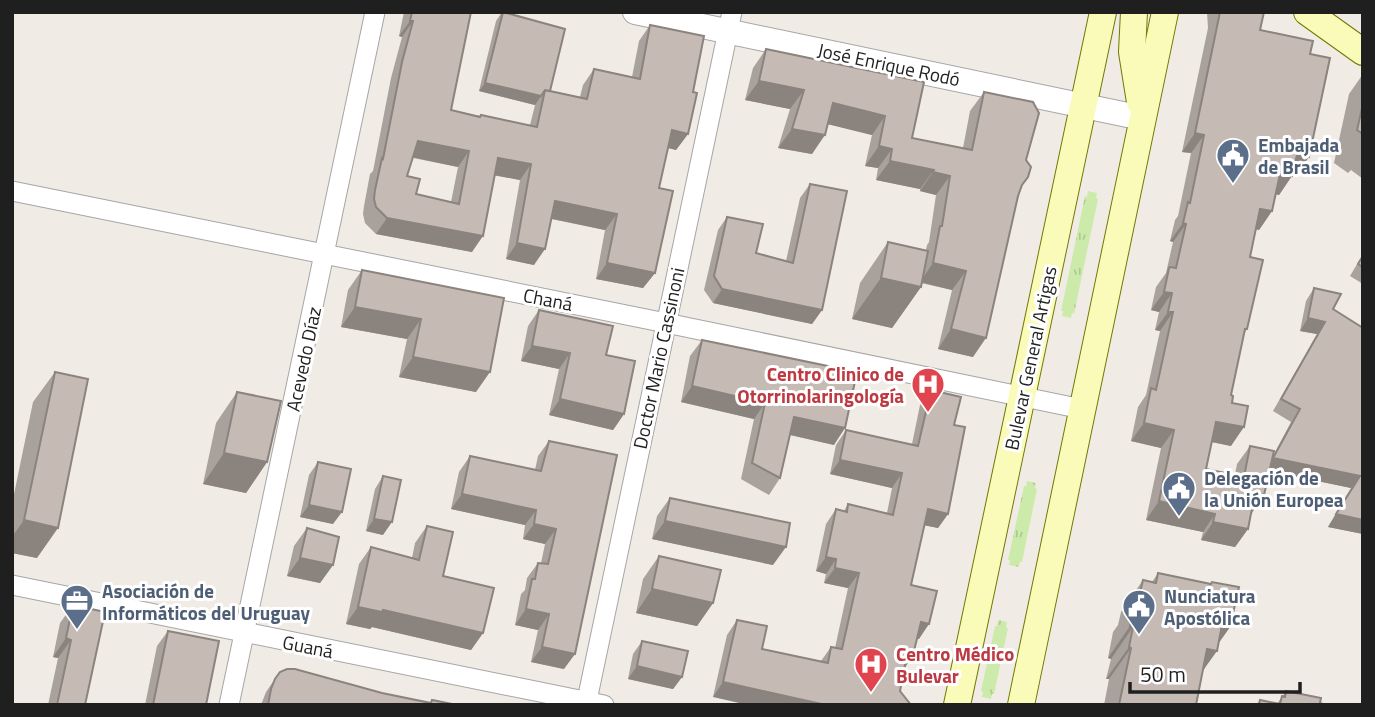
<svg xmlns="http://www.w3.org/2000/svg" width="1375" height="717" font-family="'Titillium Web',sans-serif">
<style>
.grass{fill:url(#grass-tufts)}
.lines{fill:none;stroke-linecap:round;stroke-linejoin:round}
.minor-casing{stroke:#a6a6a6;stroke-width:21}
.tertiary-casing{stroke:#a6a6a6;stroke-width:26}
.secondary-casing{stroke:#707903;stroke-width:28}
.minor{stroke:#fff;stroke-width:19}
.tertiary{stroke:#fff;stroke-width:24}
.secondary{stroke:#fafbb8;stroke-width:26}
.wall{fill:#a9a19b;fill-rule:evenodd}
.shaded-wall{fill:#8a837e}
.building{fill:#c5bbb4;stroke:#8a837e;stroke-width:2;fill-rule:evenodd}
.labels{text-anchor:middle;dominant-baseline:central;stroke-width:6;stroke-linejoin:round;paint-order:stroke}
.street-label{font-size:19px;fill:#1f1f1f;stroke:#fff}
.service-label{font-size:19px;font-weight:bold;fill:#4e5e75;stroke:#fff;text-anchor:start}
.health-label{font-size:19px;font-weight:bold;fill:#be3a42;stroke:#fff;text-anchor:end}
</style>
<defs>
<pattern id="grass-tufts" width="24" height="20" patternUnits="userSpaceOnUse" patternTransform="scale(1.75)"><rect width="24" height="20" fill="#ccebaa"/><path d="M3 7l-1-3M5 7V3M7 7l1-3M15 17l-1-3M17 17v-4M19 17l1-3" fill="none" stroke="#afc992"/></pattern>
</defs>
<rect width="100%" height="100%" fill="#f0ece5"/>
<g class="grass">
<path d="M1088,191l9,2 -1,5 2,1 -24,115 -2,-1 -1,5 -9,-2 1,-5h-2l24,-115 2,1z"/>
<path d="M1027,481l9,2 -1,5 2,1 -15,73h-2l-1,5 -10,-2 1,-5h-2l16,-74h2z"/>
<path d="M998,620l9,2 -1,6h2l-14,66h-2l-1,5 -9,-2 1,-5 -2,-1 14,-65h2z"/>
</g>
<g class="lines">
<defs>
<g id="minor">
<path d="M12,191l654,132 416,86"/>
<path d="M12,585l592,120"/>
<path d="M229,705l146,-693"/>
<path d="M586,705l146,-693"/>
</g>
<path id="tertiary" d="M635,12l507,106"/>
<g id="secondary">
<path d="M1134,12l-2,40 8,50"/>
<path d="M1307,12l56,40"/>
<path d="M957,705l146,-693"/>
<path d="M1021,705l144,-693"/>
</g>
</defs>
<use href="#minor" class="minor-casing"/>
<use href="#tertiary" class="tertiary-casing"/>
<use href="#secondary" class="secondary-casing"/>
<use href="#minor" class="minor"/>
<use href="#tertiary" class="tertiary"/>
<use href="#secondary" class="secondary"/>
</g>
<g class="wall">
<path d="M404,12h67l-20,98 29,6 50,9 5,-20 -56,-14 17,-70 6,-9 48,79 30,6 3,-12 11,-16 38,8 7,-36 11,-16 43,67 -5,42 -12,16 -8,-2 -9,40 -4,85 -12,15 -47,-9 9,-49 -54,-11 -17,46 -28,-6 14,-79 -25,-5 -23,77 -96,-18 -11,-11 -2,-9 1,-8 6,-32 3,-3 18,-93 11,-41 -3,-1zM413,158l45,9 -7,35 -35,-8 -9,-18z"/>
<path d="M1207,12h57l-4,18 50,24 -14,122 -4,-1 -13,20 -4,-1 -3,17 -13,19 -3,-1 -6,28 -3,72 -3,5 -13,61v51l-20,-4 -5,27 29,6 2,-11 13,-18 23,10 18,-34 -18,-11 44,-77 -17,-3 6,-30 8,-13 19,21 30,19v206l-35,-7 23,-39 -82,-17 -18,42 -3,16 -13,18 -34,-7 2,-8 -57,-12 15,-72 -30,-7 7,-34 8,-12 14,-64 -5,-1 4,-18 -8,-2 5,-23 10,-14 7,-31 -3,-1 5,-21 3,-4 13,-63 -9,-1 26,-124z"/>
<path d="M766,49l158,33 -12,56 51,10 7,-37 14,-19 42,68 -4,25 -49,172 -35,-8 14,-59 -31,-7v4l-29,41 -40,-9 8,-36 28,-41 38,8 1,-5 2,-3 7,-47 -16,-4v-2l-44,-9 2,-12 -13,-2 7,-31 -44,-11 -16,30 -34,-6 12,-39 -45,-9 8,-32z"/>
<path d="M1363,74v105l-12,-9 -3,3 -14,-10 15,-69z"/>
<path d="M810,184l12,126 -10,14 -99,-21 -9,-13 14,-60 9,-13 29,36 30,8 14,-63z"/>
<path d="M1363,254v30l-13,-8z"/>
<path d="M362,270l142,28 -28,94 -77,-15 8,-38 -66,-12 7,-37z"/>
<path d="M539,310l67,45 18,59 -11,16 -64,-15 10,-46 -38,-8 7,-35z"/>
<path d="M702,340l132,105 -44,-10 -10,43 -11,17 -28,-16 13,-60 -73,-17 9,-46z"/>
<path d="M55,372l-18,186 -25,-5v-49l21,-102z"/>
<path d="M931,390l23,35 -6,89 -10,14 -14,-3 -13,60 8,54 -2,-1 -4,17 -8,13 -192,29 14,-62 10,-15 25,29 59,12 10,-14 4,1 13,-60 -24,-5 2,-9 -10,-3 10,-47 10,-15 8,2 4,-7 39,9 5,-25 -62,-14 6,-29 10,-15 66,14 8,-39z"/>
<path d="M237,392l30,70 -21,31 -43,-9 13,-61z"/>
<path d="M549,441l15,228 -33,-7 7,-32 -23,-5 6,-31 4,-4 2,-12 11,-15h3l4,-19 -22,-5 2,-14 -74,-16 8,-37 11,-16 65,14 3,-14z"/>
<path d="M318,462l15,62 -33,-7 9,-42z"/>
<path d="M383,476v59l-17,-4 9,-42z"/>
<path d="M670,498l103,67 -121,-26 5,-23z"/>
<path d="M427,526l16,50 40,57 -12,17 -99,-23 -2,2 -24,-5 13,-60 12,-17 41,11 3,-15z"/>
<path d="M307,528l26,37 -13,18 -33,-7 7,-30z"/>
<path d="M659,556l54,47 -16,23 -61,-13 7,-34z"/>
<path d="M1158,573l52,11 2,-2 18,45 -12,17 -15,27 -7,34h-92l5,-26h-3l5,-20 -3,-1 5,-26 5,-7 3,-13 22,-32 9,2z"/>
<path d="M73,605l12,100h-37l10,-47 -5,-1 7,-34z"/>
<path d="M168,631l38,74h-61l12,-59z"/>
<path d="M642,641l40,36 -9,12 -45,-10 5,-25z"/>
<path d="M275,679l107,14 47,10 3,-3 25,5h-196l5,-13z"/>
<path d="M1286,691l34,12 6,2h-70l4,-5 17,4z"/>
</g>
<g class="shaded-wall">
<path d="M410,21h3l-11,16 -3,-1z"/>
<path d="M759,81l45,9 -14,19 -45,-9z"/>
<path d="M485,83l56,13 -6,9 -56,-14z"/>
<path d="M833,103l52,13 -13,19 -53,-13z"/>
<path d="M792,129l33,6 -13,19 -34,-6z"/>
<path d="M672,130l16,4 -12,16 -15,-4z"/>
<path d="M1195,133l9,2 -13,18 -9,-1z"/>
<path d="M418,141l51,10 -11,16 -51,-11z"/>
<path d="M879,146l13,3 -14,19 -13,-2z"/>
<path d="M1297,155l12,2 -13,19 -12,-3z"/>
<path d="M498,158l33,6 -11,16 -33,-6z"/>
<path d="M890,161l44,9 -14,19 -44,-9z"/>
<path d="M933,172l17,4 -14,19 -16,-4z"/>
<path d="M1280,174l12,2 -13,19 -12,-3z"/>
<path d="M555,201l62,13 -12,16 -61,-13z"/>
<path d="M1260,209l12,2 -13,19 -12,-3z"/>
<path d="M387,218l96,18 -11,16 -96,-18z"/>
<path d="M1183,223l3,1 -13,18 -3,-1z"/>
<path d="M517,243l28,6 -11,16 -28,-6z"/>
<path d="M607,263l48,10 -12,15 -47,-9z"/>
<path d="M933,263l33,8 -14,19 -32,-8z"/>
<path d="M881,278l40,9 -29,41 -40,-9z"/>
<path d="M722,289l100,21 -10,14 -99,-21z"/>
<path d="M1164,292l8,1 -13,19 -8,-2z"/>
<path d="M355,307l66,12 -14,20 -66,-12z"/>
<path d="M1168,312h5l-13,19 -5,-1z"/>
<path d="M1308,318l17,4 -8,12 -17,-3z"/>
<path d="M951,329l35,9 -13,19 -35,-8z"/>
<path d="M532,346l38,7 -11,16 -38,-8z"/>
<path d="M413,357l77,15 -14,20 -77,-15z"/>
<path d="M692,386l73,17 -11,16 -73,-17z"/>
<path d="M560,399l64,15 -11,16 -64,-15z"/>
<path d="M794,417l51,11 -11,17 -52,-12z"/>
<path d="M1216,422l28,5 -13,19 -28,-6z"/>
<path d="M1144,423l30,7 -13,18 -30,-7z"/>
<path d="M224,453l43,9 -21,31 -43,-9z"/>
<path d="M1273,458l87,18 -9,12 -86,-18z"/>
<path d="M840,460l62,13 -10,15 -62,-14z"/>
<path d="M1255,493l9,2 -12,18z"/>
<path d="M462,494l74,16 -11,15 -74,-16z"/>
<path d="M1159,501l56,13 -12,18 -57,-12z"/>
<path d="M309,505l33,7 -9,12 -33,-7z"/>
<path d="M928,509l20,5 -10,14 -20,-4z"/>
<path d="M1336,514l27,6v14l-35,-7z"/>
<path d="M374,519l18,3 -9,13 -17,-4z"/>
<path d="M24,520l34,8 -21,30 -25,-5v-16z"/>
<path d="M665,521l121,26 -13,18 -121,-26z"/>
<path d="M1213,522l35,7 -13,18 -34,-7z"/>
<path d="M534,524l22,5 -11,15 -22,-5z"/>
<path d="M826,557l10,2 -10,15 -10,-3z"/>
<path d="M300,558l33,7 -13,18 -33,-7z"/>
<path d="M835,568l24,5 -11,15 -24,-5z"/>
<path d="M652,589l61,14 -16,23 -61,-13z"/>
<path d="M358,607l25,3 100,23 -12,17 -99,-23 -2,2 -24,-5z"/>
<path d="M526,609l23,5 -11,16 -23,-5z"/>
<path d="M921,622l8,2 -10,15 -8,-2z"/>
<path d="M1222,625l8,2 -17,24h4l-23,32 8,-26z"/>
<path d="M1130,626l3,1 -22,32 -3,-1z"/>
<path d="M66,638l5,2 -13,18 -5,-1z"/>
<path d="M542,647l33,7 -11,15 -33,-7z"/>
<path d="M1129,647l2,1 -22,31h-3z"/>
<path d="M907,654l6,1 -10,15z"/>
<path d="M637,666l45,11 -9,12 -45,-10z"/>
<path d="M723,682l103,23h-78l-35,-8z"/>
</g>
<g class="building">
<path d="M412,12h59l-20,98 29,7 1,-2 56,12 8,-37 42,9 7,-30 46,10 10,-54 54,11 -11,56 4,1 -9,41 -16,-4 -13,58 14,3 -18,82 -48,-10 10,-49 -62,-13 -10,48 -28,-6 14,-79 -33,-6 -15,78 -96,-18 -11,-11 -2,-8 1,-9 7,-32 1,1 19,-97 11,-41h-3zM418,141l51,10 -10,53 -43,-10 4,-15 -13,-3z"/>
<path d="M503,12l62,17 -15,62 -5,-1 -4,6 -56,-13z"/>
<path d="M1220,12h44l-4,18 53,11 -3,13 20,4 -21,99 -12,-2 -5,21 -12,-2 -8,37 -12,-2 -10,48 13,3 -16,69h-2l-14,66 2,1 -1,7 16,3 -4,21 -28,-5 -10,47 38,8 6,-31 24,5 -10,44 -9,-2 -7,36 -35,-7 2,-8 -56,-13 15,-71 -30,-7 7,-35 5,2 17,-78h-5l4,-19 -8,-1 5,-24 1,-1 6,1 10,-44 -3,-1 5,-21 2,1 14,-68 -9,-2z"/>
<path d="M766,49l158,33 -12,56 60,12 12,-58 49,10 6,11 -13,47 5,7 -3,10 -6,8 -4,11 -32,142 -35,-9 15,-58 -33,-8 7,-37h2l8,-50 -17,-4 1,-2 -44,-9 2,-12 -13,-3 6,-30 -52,-13 -8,32 -33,-6 12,-39 -45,-9z"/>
<path d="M1363,104v30l-6,-4z"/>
<path d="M810,184l37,7 -25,119 -100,-21 -8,-13 13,-59 36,7 -7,29 37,10z"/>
<path d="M888,242l40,9 -7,36 -40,-9z"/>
<path d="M1363,256v11l-5,-3z"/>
<path d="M362,270l142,28 -14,74 -77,-15 8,-38 -66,-12z"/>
<path d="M1314,288l27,6 -8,15 30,19v192l-27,-6 24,-38 -87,-18 27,-49 -19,-10 44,-77 -17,-4z"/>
<path d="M539,310l74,16 -7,29 29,6 -11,53 -64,-15 10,-46 -38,-7z"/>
<path d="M702,340l155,32 -12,56 -51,-11 -14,61 -28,-15 13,-60 -73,-17z"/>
<path d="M55,372l33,7 -30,149 -34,-8z"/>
<path d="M931,390l30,7 -7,28 11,2 -17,87 -20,-5 -17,76 26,6 -8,33 -8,-2 -8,33 -6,-1 -7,37 11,14h-85l-103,-23 14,-62 30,6 -5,23 66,14 3,-16 11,2 17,-76 -24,-5 1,-9 -10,-2 10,-48 11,3 1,-8 45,11 9,-42 -62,-13 6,-30 72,16z"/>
<path d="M237,392l44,9 -14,61 -43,-9z"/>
<path d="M549,441l68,14 -42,199 -33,-7 7,-33 -23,-5 6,-30h3l3,-16 10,1 8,-35 -22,-5 2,-14 -74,-16 8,-38 71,15z"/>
<path d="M318,462l33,7 -9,43 -33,-7z"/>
<path d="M383,476l18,4 -9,42 -18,-3z"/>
<path d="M670,498l120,25 -4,24 -121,-26z"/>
<path d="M427,526l26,6 -10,44 51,12 -11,45 -100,-23 -1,2 -24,-5 13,-60 48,13z"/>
<path d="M307,528l32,9 -6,28 -33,-7z"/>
<path d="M659,556l62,14 -8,33 -61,-14z"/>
<path d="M1158,573l53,11 1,-2 27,5 -9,40 -8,-2 -5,26 -10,-2 -11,56h-77l12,-57 -2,-1 4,-20 -3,-1 5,-26 3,1 5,-21 13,3z"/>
<path d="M73,605l32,7 -20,93h-28l14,-65 -5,-2z"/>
<path d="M168,631l51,10 -13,64h-53z"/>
<path d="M642,641l46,10 -6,26 -45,-11z"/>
<path d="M287,669h8l87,24 49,10 1,-3 25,5h-189l3,-16 4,-10 5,-7z"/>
<path d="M1286,691l35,7 -1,5 6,2h-67l1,-5 20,4 2,-8 3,1z"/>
</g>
<defs>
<symbol id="civic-pin" viewBox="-11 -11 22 30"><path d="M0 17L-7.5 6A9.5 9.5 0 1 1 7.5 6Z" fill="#5c6f8a" stroke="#fff"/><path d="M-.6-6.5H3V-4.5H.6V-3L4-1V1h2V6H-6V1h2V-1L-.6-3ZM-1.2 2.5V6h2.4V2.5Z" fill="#fff"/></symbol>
<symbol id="hospital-pin" viewBox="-11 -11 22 30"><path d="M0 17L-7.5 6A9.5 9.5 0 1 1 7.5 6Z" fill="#e0444e" stroke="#fff"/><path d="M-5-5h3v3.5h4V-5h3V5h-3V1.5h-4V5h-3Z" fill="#fff"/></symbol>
<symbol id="office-pin" viewBox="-11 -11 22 30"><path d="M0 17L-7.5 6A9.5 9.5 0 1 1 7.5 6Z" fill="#5c6f8a" stroke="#fff"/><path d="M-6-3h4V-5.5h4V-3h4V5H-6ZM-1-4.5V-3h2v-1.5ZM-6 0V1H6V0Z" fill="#fff"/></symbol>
</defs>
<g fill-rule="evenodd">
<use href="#civic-pin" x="1214" y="136" width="38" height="52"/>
<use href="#hospital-pin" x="909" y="365" width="38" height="52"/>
<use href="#civic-pin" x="1160" y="469" width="38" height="52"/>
<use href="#office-pin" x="58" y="582" width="38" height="52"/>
<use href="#civic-pin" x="1120" y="587" width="38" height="52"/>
<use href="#hospital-pin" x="852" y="645" width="38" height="52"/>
</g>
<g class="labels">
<g class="street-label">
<text transform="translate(889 64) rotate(12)">José Enrique Rodó</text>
<text transform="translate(548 299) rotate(11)">Chaná</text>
<text transform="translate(658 358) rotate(-78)">Doctor Mario Cassinoni</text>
<text transform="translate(1030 358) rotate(-78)">Bulevar General Artigas</text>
<text transform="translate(303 359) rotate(-78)">Acevedo Díaz</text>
<text transform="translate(308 646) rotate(11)">Guaná</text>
</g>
<g class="service-label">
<text x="1258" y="144">Embajada<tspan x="1258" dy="22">de Brasil</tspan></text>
<text x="1204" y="477">Delegación de<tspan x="1204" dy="22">la Unión Europea</tspan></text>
<text x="102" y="590">Asociación de<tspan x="102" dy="22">Informáticos del Uruguay</tspan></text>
<text x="1164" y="595">Nunciatura<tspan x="1164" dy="22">Apostólica</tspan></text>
</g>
<g class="health-label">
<text x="904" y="373">Centro Clinico de<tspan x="904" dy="22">Otorrinolaringología</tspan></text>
<text x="896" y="653" text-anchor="start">Centro Médico<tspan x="896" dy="22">Bulevar</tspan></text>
</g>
</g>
<rect width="1375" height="717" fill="none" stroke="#1f1f1f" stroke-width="28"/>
<path d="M1130 682v10h170v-10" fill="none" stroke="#1f1f1f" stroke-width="3.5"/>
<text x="1140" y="682" font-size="21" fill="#1f1f1f" stroke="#ffffff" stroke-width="5" paint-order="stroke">50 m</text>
</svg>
